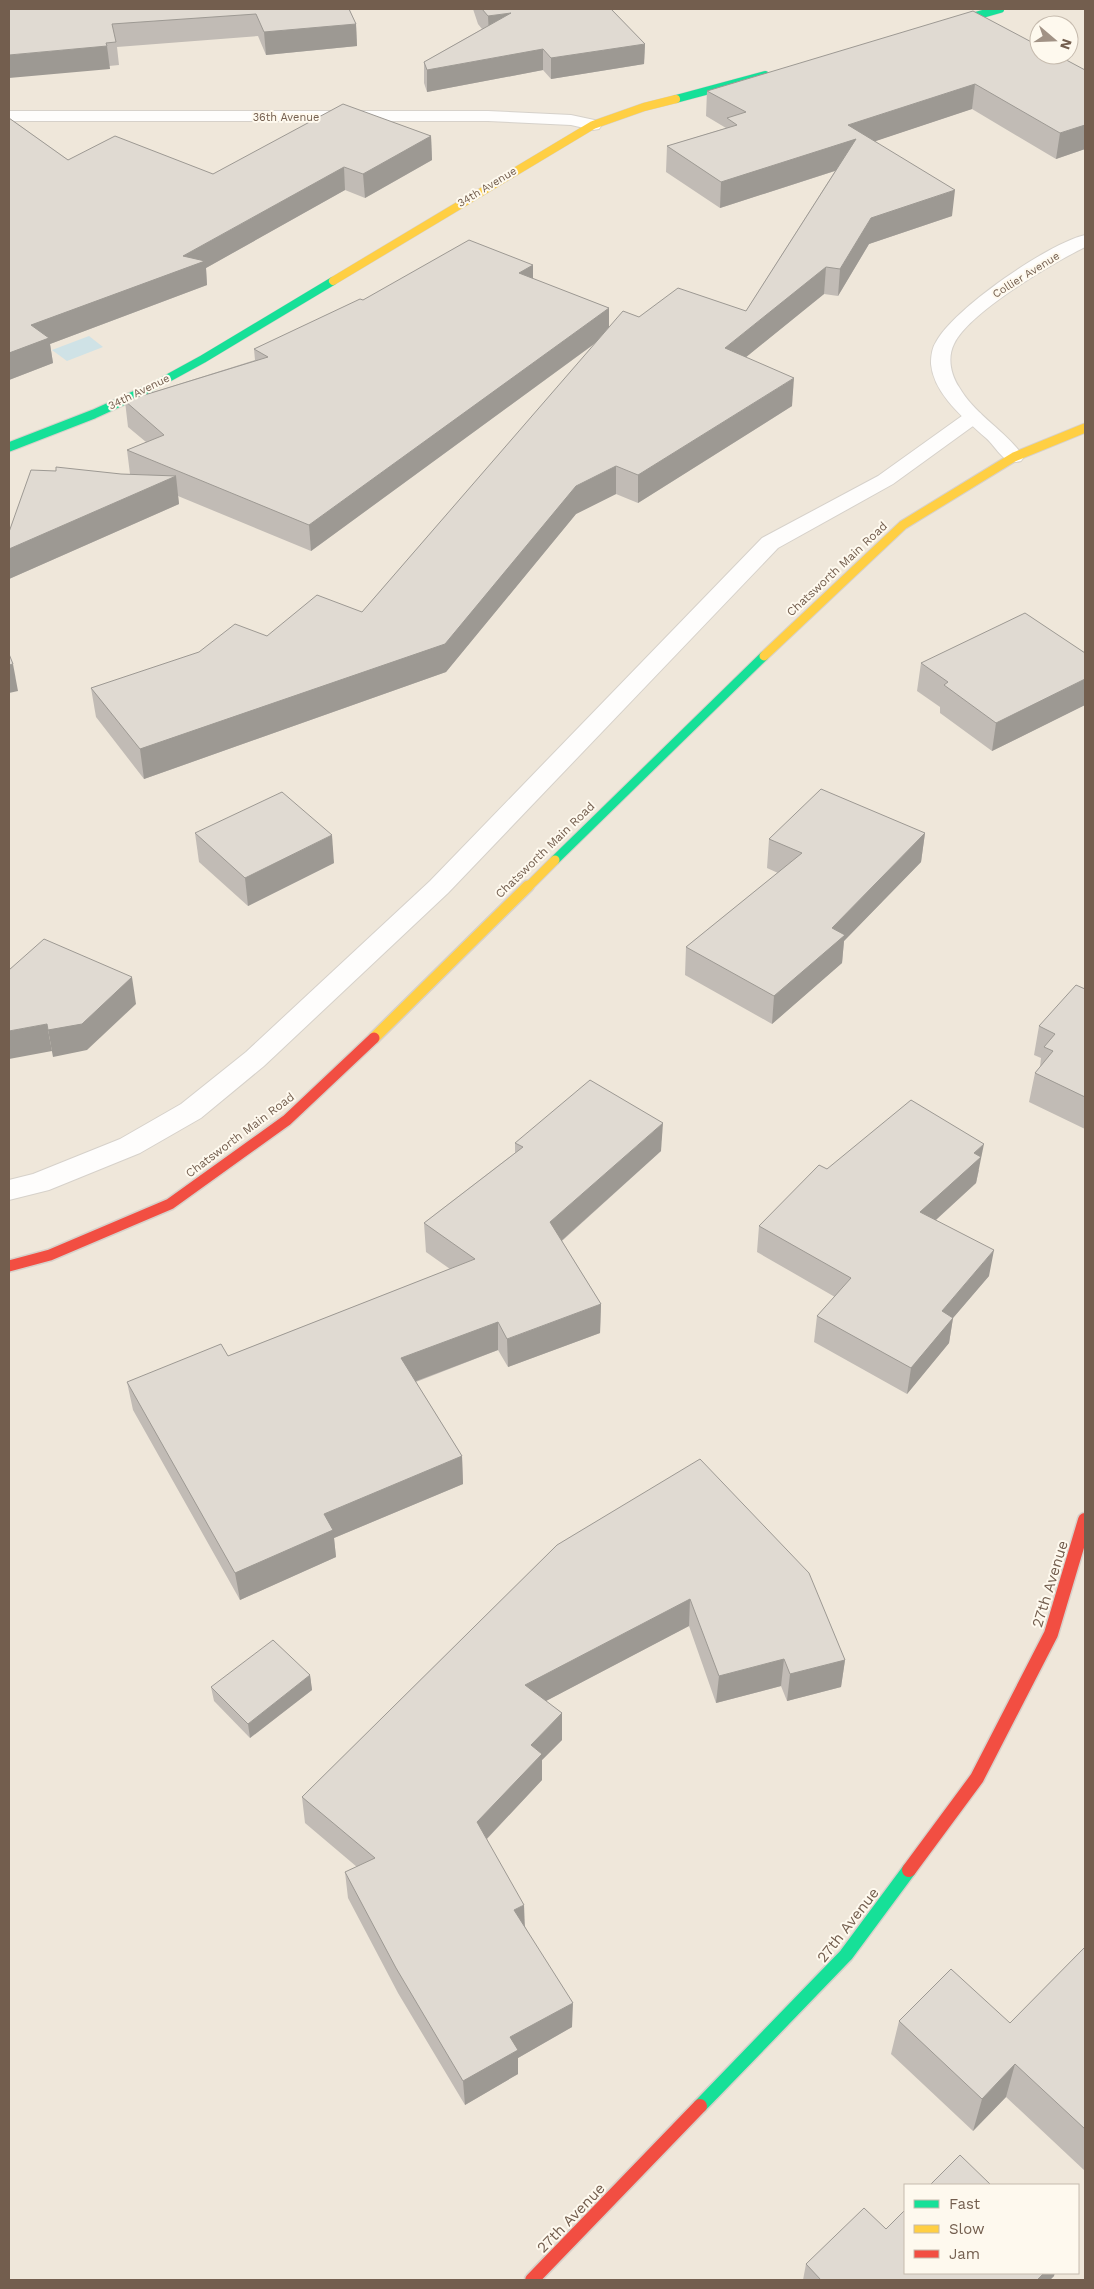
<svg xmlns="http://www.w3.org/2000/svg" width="1094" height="2289" font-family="'Work Sans',sans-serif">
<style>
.residential{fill:#efe7da;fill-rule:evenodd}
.water{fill:#cfe2e6}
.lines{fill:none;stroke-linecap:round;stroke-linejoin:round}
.lane-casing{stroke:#d6d1ca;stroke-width:2}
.street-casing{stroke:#d6d1ca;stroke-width:2}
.fast-far2-casing{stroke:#d7d1ca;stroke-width:9}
.fast-far1-casing{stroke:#d7d1ca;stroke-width:11}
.fast-casing{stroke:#d7d1ca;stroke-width:17}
.slow-far2-casing{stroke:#d7d1ca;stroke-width:9}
.slow-far1-casing{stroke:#d7d1ca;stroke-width:11}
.slow-casing{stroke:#d7d1ca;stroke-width:14}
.jam-far1-casing{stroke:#d7d1ca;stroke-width:14}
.jam-casing{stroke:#d7d1ca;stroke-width:17}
.lane{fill:#fefdfc;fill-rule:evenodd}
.street{fill:#fefdfc;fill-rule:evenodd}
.fast-far2{stroke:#16e098;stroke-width:8}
.fast-far1{stroke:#16e098;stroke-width:9}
.fast{stroke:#16e098;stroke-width:14}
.slow-far2{stroke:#ffcf43;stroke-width:8}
.slow-far1{stroke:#ffcf43;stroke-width:9}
.slow{stroke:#ffcf43;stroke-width:11}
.jam-far1{stroke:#f24e42;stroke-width:11}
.jam{stroke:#f24e42;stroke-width:14}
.wall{fill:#c1bbb5}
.shaded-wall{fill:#9d9993}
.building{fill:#e0dad2;stroke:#9d9993}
.labels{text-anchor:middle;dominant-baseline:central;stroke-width:4;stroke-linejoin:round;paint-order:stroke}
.far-street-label{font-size:11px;fill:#735e4e;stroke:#fef9ee}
.street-label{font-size:12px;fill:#735e4e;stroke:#fef9ee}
.near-street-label{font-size:15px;fill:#735e4e;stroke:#fef9ee}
</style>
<rect width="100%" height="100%" fill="#f7f4ec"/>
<path class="residential" d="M9,9h1076v2271h-1076zM1039,25h30v30h-30zM905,2185h173v88h-173z"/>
<path class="water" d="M89,336l14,11 -36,14 -15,-11z"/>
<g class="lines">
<defs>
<path id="lane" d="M973,411l7,2 3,4 -3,4 -87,63 -115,64 -330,345 -184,173 -63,52 -61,35 -91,37 -40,10v-20l24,-6 87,-35 61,-35 65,-52 184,-171 332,-343 116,-62 88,-63z"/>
<g id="street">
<path d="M9,111h479l83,4 28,6 3,4 -3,4 -6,1 -22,-5 -83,-4h-479z"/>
<path d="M1085,235v12c-32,16 -116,65 -131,97 -7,14 -3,31 5,43 16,28 47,44 65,70l-3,4c-17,5 -23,-12 -35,-23 -21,-19 -52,-43 -55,-74 0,-8 1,-16 5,-22 17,-33 113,-99 149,-107z"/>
</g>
<g id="fast-far2">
<path d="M944,25l56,-16"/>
<path d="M676,99l89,-24"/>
<path d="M139,394l64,-35 130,-78"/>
</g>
<g id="fast-far1">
<path d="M9,447l85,-33 48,-22"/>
<path d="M555,860l209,-204"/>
</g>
<path id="fast" d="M700,2106l146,-151 63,-85"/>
<path id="slow-far2" d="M333,281l260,-156 51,-18 32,-8"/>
<g id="slow-far1">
<path d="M764,656l139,-131 111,-68 71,-29"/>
<path d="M527,888l28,-28"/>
</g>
<path id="slow" d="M374,1038l154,-152"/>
<path id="jam-far1" d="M9,1266l41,-11 120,-51 117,-84 87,-82"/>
<g id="jam">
<path d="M909,1870l68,-92 74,-144 34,-114"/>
<path d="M532,2280l168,-174"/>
</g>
</defs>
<use href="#lane" class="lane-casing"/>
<use href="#street" class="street-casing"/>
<use href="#fast-far2" class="fast-far2-casing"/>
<use href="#fast-far1" class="fast-far1-casing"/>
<use href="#fast" class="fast-casing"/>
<use href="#slow-far2" class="slow-far2-casing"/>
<use href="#slow-far1" class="slow-far1-casing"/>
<use href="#slow" class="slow-casing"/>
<use href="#jam-far1" class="jam-far1-casing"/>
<use href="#jam" class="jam-casing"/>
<use href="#lane" class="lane"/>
<use href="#street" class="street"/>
<use href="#fast-far2" class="fast-far2"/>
<use href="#fast-far1" class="fast-far1"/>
<use href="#fast" class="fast"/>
<use href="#slow-far2" class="slow-far2"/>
<use href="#slow-far1" class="slow-far1"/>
<use href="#slow" class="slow"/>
<use href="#jam-far1" class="jam-far1"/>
<use href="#jam" class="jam"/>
</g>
<g class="wall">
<path d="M9,9h340l7,15 1,22 -91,9 -8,-19 -141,11 2,18 -10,1 1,3z"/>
<path d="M473,9h138l34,35 -1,20 -93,15 -8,-9 -116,22 -3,-9v-21l58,-33 -4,-5z"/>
<path d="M1085,70v79l-29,10 -84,-50 -97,32 77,75 -83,28 -31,52 -14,-2 -78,63 46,49 -154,97 -22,-9 -40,20 -130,158 -302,107 -48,-62 -5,-29 176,-52 95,-24 235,-270 -286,209 -133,-55 1,8 -170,75v-47l112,-58h9l-3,-24 19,-8 -18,-15 -3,-26 130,-41 -1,-11 109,-49 170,-35v14l76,29v20l30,-11 107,-6 89,-140 -115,37 -54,-36 1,-26 59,-18 -20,-12 1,-25z"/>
<path d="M9,118l59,42 145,14 218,-38 1,24 -67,38 -20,-8 -139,78 1,17 -157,59 3,19 -44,17z"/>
<path d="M1085,653v52l-93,46 -52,-38v-6l-23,-16 4,-28z"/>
<path d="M195,833l139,30 -86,43 -49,-44z"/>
<path d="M925,833l-4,29 -77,79 -2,22 -70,61 -87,-49 1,-28 92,-74 -11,-5 2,-29z"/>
<path d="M1085,989v140l-56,-27 6,-29 5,-6 1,-9 -7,-3 5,-29z"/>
<path d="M515,1143l146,8 -99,90 39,63 -1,29 -92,34 -10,-17 -82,32 46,74 1,28 -129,54 2,19 -96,43 -107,-190 -6,-28 101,-26 222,-87 -24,-17 -2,-29 91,-70z"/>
<path d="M827,1169l152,1 -3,13 -40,37 53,56 -36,42 -4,25 -42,51 -93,-52 3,-26 18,-19 -78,-45 2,-26z"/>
<path d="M557,1545l288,115 -4,27 -54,14 -6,-15 -65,17 -27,-77 -143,75 16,12v27l-20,20v20l-55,59 38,87 47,101 -54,31v16l-53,31 -67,-112 -50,-95 -3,-26 12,-5 -52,-44 -3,-26z"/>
<path d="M310,1675l2,15 -62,48 -36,-37 -3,-14z"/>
<path d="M1085,1947v224l-79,-74 -33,34 -82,-77 8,-33 111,2z"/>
<path d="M886,2229l168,47 -4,4h-247l3,-16z"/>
</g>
<g class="shaded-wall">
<path d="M511,13l-22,23 -1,-20z"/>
<path d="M356,24l1,22 -91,9 -2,-23z"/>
<path d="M645,44l-1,20 -93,15v-21z"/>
<path d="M107,46l3,23 -101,9v-23z"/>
<path d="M543,49v21l-116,22v-22z"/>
<path d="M975,84l-3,25 -117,39 -2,17 -133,43 1,-26 127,-57z"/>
<path d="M1085,125v24l-29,10 4,-26z"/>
<path d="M431,136l1,24 -67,38 -2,-24z"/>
<path d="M344,167l1,23 -139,78 1,17 -157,59 3,19 -44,17v-27l22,-28 152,-69z"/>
<path d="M955,190l-3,26 -83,28 -31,52 2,-27 31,-51z"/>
<path d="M533,265v25l-14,-17z"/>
<path d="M826,267l-2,27 -100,81 1,-27z"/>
<path d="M609,308v25l-298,218 -2,-26z"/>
<path d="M794,378l-2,28 -154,97v-28z"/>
<path d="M616,466v28l-40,20 -130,158 -302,107 -4,-30 436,-263z"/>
<path d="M176,476l3,28 -170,75v-30z"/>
<path d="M13,664l5,27 -9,2v-28z"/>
<path d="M1085,679v26l-93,46 4,-28z"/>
<path d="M925,833l-4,29 -77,79 -2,22 -70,61 2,-28 58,-68z"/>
<path d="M332,835l2,28 -86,43 -3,-28z"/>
<path d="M132,977l4,27 -49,46 -34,7 -5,-27z"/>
<path d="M47,1024l5,27 -43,8v-28z"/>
<path d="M663,1123l-2,28 -111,100v-29z"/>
<path d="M984,1144l-8,39 -60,55 4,-26 54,-59z"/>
<path d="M994,1250l-5,26 -36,42 -4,25 -42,51 4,-26 31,-57z"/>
<path d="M601,1304l-1,29 -92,34 -1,-28z"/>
<path d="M498,1322v28l-95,36 -2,-28z"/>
<path d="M462,1456l1,28 -129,54 2,19 -96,43 -5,-27 89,-59z"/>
<path d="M690,1599l-1,27 -164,86v-27z"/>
<path d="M784,1659l-3,27 -65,17 3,-27z"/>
<path d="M845,1660l-4,27 -54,14 3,-27z"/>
<path d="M310,1675l2,15 -62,48 -2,-14z"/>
<path d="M562,1713v27l-20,20v20l-64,68 -1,-26 54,-77z"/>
<path d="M524,1905l1,25 -11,-20z"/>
<path d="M573,2003l-1,24 -54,31v16l-53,31 -2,-24 47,-44z"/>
<path d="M1015,2064l-9,33 -33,34 9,-32z"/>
<path d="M1044,2273h11l-1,3 -4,4h-13z"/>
</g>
<g class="building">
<path d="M9,9h340l7,15 -92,8 -8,-18 -144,10 4,18 -10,1 1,3 -98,9z"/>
<path d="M482,9h129l34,35 -94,14 -8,-9 -116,21 -3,-8 87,-49 -23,3z"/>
<path d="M973,11l66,35v9h18l28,15v55l-25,8 -85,-49 -127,41 107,65 -84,28 -31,51 -14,-2 -101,81 69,30 -156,97 -22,-9 -40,20 -131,158 -305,105 -49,-61 108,-36 36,-28 32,12 50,-41 45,17 261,-301 16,6 39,-29 68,23 110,-172 -135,43 -54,-36 70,-21 -10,-7 19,-6 -39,-21z"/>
<path d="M343,104l88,32 -68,38 -19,-7 -161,89 22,5 -174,64 18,13 -40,15v-235l59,42 47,-24 98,38z"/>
<path d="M469,240l64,25 -14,8 90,35 -300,217 -182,-75 37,-15 -39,-34 143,-44 -14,-8 106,-50 3,1z"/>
<path d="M56,467l65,7 55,2 -167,73v-17l22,-62 25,1z"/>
<path d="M1025,613l60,40v26l-89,44 -52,-38 4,-3 -27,-19z"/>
<path d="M9,654l4,10 -4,1z"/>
<path d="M821,789l104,44 -93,95 13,7 -71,61 -88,-49 116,-94 -33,-14z"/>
<path d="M282,792l50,43 -87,43 -50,-45z"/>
<path d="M44,939l88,38 -50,47 -34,6 -1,-6 -38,7v-61z"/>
<path d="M1076,985l9,4v108l-50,-24 18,-22 -9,-4 11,-13 -16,-8z"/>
<path d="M590,1080l73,43 -113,99 51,82 -94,35 -9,-17 -97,36 61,98 -138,58 9,16 -98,43 -108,-191 94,-38 7,12 247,-97 -51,-36 99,-76 -8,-4z"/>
<path d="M911,1100l73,44 -10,9 7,4 -61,55 74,38 -52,61 11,7 -42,50 -94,-52 34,-38 -92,-52 60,-61 8,4z"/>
<path d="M700,1459l109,114 36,87 -55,14 -6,-15 -65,17 -29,-77 -165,86 37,28 -31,32 11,9 -65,68 47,83 -10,5 59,93 -63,34 8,13 -55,31 -67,-113 -51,-96 30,-14 -73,-61 255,-252z"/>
<path d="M273,1640l37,35 -62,49 -37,-37z"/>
<path d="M1085,1947v182l-70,-65 -33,35 -83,-78 52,-52 59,54z"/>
<path d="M960,2155l31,30h-61z"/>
<path d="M864,2208l22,21 19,-19v63h139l-7,7h-216l-15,-16z"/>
</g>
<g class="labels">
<g class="far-street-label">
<text x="286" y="117">36th Avenue</text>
<text transform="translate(487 187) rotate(-31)">34th Avenue</text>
<text transform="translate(1026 275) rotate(-32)">Collier Avenue</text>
<text transform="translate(139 392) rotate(-26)">34th Avenue</text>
</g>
<g class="street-label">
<text transform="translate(837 569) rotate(-43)">Chatsworth Main Road</text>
<text transform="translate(545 850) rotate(-44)">Chatsworth Main Road</text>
<text transform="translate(240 1135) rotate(-37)">Chatsworth Main Road</text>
</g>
<g class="near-street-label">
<text transform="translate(1050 1584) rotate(-73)">27th Avenue</text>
<text transform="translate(848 1925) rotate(-52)">27th Avenue</text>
<text transform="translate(571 2218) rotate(-46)">27th Avenue</text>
</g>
</g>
<rect width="1094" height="2289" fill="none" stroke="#735e4e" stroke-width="20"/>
<rect x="904" y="2184" width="175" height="90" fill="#fef9ee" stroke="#c6bbae"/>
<rect x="914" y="2200" width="25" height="8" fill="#16e098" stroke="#c6bbae"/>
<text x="949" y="2209" font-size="15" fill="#735e4e">Fast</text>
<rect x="914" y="2225" width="25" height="8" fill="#ffcf43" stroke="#c6bbae"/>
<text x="949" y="2234" font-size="15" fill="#735e4e">Slow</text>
<rect x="914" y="2250" width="25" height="8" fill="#f24e42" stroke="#c6bbae"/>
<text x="949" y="2259" font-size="15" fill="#735e4e">Jam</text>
<g transform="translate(1054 40) rotate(109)"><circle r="24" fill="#fef9ee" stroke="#c6bbae"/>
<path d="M0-4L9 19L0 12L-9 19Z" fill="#a19285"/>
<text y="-8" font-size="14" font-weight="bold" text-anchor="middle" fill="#735e4e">N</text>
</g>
</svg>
